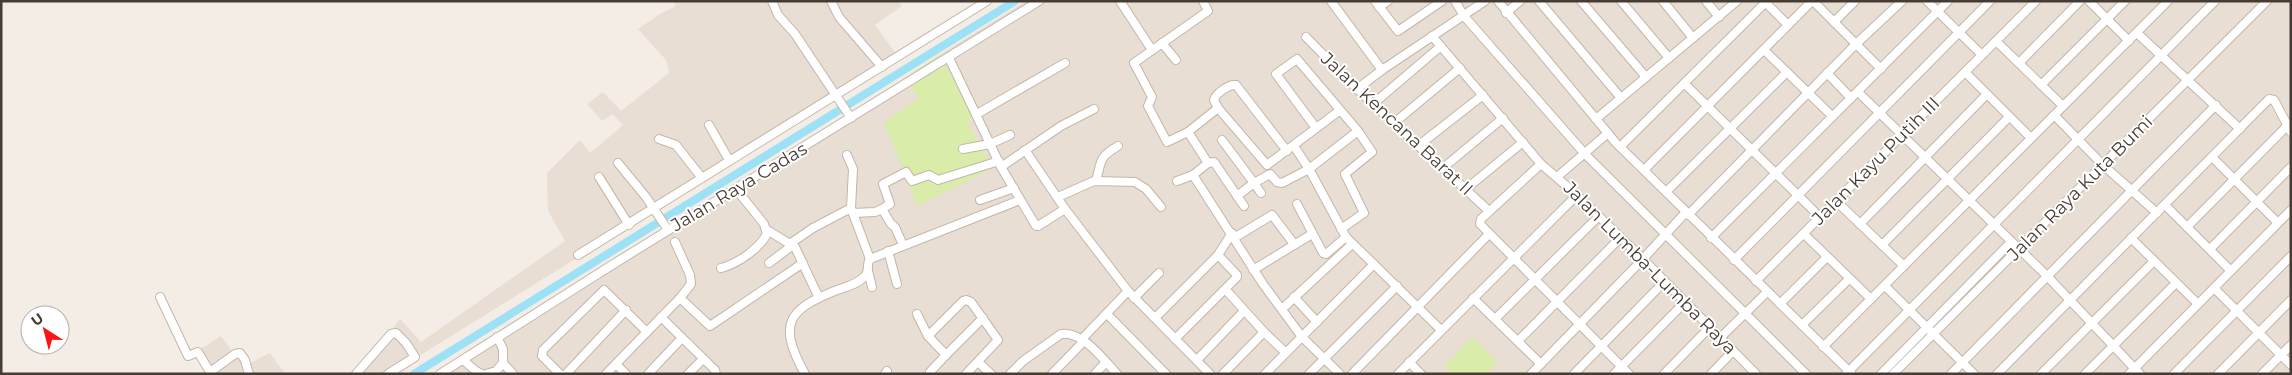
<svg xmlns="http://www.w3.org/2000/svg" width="2292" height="375" font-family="Montserrat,sans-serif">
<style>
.residential{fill:#e9ded3}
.green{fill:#d9ecaa}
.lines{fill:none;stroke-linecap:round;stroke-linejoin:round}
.canal{stroke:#9ce1f6;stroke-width:8}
.minor-casing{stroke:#c3b6aa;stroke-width:10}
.minor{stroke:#fff;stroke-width:8}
.labels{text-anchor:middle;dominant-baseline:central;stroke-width:4;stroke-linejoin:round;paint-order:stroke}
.street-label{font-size:18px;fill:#473c34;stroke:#fff}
</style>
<rect width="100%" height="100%" fill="#f4ede5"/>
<g class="residential">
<path d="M673,1h226l3,5 -27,19 24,33 -509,316h-35l15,-15 30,-40 21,23 144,-101 -17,-30 -1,-38 33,-33 10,13 33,-28 -10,-11 -11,7 -15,-17 16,-12 18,19 48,-38 -3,-13 -28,-31 22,-15 16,-8z"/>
<path d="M1026,1h1265v373h-1850l465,-297 13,22 -2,106 76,-37 -25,-44 5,-10 -34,-59z"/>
<path d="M221,336l13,18 5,-3 11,12 20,-10 15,21h-76l-13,-22z"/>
</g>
<g class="green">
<path d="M939,55l34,59 -5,10 25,44 -76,38 -33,-84 35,-23 -13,-22z"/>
<path d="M1472,337l26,25 -12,12h-33l-8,-8z"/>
</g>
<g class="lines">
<path class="canal" d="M414,374l601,-373"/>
<defs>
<g id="minor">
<path d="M772,1l6,14 17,19 56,84"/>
<path d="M831,1l8,16 43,50"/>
<path d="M1120,1l32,49"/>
<path d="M1203,1l5,10 -74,52 18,34 -4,9 19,36 21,-10 30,-24"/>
<path d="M1331,1l51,69"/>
<path d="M1375,1l23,30 44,-30"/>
<path d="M1455,1l9,15 121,138 221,220"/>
<path d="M1498,1l118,142 235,230"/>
<path d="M1539,1l82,97"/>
<path d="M1581,1l65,76"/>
<path d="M1621,1l48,57"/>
<path d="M1663,1l30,37"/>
<path d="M1706,1l13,16"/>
<path d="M1813,1l68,68"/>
<path d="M1927,1l55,54"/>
<path d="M2089,1l40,40"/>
<path d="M1766,3l22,22"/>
<path d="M1379,7l9,-6"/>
<path d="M1506,13l14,-12"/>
<path d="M1834,22l21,-21"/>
<path d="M2137,33l103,96"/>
<path d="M1432,36l109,128 36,31 66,64 113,115"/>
<path d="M1306,37l51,52 132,122"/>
<path d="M1996,41l67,65"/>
<path d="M1162,43l14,17"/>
<path d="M1764,50l68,66"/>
<path d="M949,58l52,109 35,59h2l27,-17"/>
<path d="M2019,63l61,-62"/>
<path d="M1965,72l66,66"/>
<path d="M1827,73l24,25"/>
<path d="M1685,84l135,133"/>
<path d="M2041,85l84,-84"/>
<path d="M1357,89l25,-19 103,-69"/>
<path d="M1858,92l189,184 93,98"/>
<path d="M1373,104l68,-58"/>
<path d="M977,114l88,-51"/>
<path d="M2054,115l49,50 54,48"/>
<path d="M1596,119l141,-118"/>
<path d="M1394,123l66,-55"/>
<path d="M709,125l20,35"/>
<path d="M1316,128l-40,-54 21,-15 61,72 14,21 -27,22 19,39 -23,16"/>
<path d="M1188,132l20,31"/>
<path d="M659,139l17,6 26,33"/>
<path d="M1222,140l32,43 16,-9 7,8 5,1 27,-14 49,-38"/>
<path d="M1294,146l15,23 37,68 95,93"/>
<path d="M1418,146l65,-51"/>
<path d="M1620,147l147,-146"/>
<path d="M963,149l27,-5 20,-9"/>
<path d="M1025,150l40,59 63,82 82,83"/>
<path d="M1287,151l-51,-66c-7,-1 -20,8 -22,15l4,8 49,57 72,-54"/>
<path d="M847,155l6,14 -2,39 19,51"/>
<path d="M2212,157l66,66"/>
<path d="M618,163l28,34 22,33"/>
<path d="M1541,164l-60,55 -1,5 149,150"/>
<path d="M1001,167l60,-41 33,-17"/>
<path d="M1443,168l60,-50"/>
<path d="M1644,170l168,-169"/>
<path d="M599,177l30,48"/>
<path d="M1557,177l51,-44"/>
<path d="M1096,181c6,-21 2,-23 22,-35"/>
<path d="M1177,181l16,-6"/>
<path d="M1466,189l57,-47"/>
<path d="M1666,192l121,-120"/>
<path d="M1237,196l17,-13 7,10"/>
<path d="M1058,197l36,-16 41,1 11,7 15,18"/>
<path d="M980,200l34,-12"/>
<path d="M1836,201l68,65"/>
<path d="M1297,204l26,49 3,1 20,-17"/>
<path d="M2165,205l66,66"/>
<path d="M1244,206l-30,-44 -6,1 -15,12 70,109 39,53 38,37"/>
<path d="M882,209l8,-5 -7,-20 23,-12 6,9 17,-6 9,5 61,-19"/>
<path d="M853,213l22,-1 7,-3 9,15 4,3 8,18"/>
<path d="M1688,215l167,-170 47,-44"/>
<path d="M1860,224l127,-130"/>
<path d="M2187,227l101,-102"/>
<path d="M767,230l28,17 24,51"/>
<path d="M1804,234l67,65"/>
<path d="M1234,238l38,-23 22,29"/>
<path d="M1711,238l237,-237"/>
<path d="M2131,238l67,66"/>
<path d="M791,243l22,-15 38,-20"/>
<path d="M1882,245l127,-128"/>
<path d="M2210,249l81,-82"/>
<path d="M888,251l9,33"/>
<path d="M578,255l409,-254"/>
<path d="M1734,260l256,-259"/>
<path d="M769,263l24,-18"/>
<path d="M721,268c16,-4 38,-19 46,-34l-3,-10 -28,-35"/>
<path d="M1253,270l59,-36"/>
<path d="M868,271l4,16"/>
<path d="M1756,281l280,-280"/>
<path d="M1885,286l89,88"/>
<path d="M2214,288l77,77"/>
<path d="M1226,290l38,42 21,20"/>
<path d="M160,297l28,59 10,-4 12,20 25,-18 5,-1 5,7 4,14"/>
<path d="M1294,297l23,25"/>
<path d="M680,298l30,28 93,-63"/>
<path d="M1134,298l25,-25"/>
<path d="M1473,298l68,66"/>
<path d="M1780,304l47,-47"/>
<path d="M1282,309l70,-65"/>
<path d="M917,314l11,22 18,19 37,-37"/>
<path d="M1107,314l59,60"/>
<path d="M661,317l54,53 1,4"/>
<path d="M1155,318l63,-63 14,-22"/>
<path d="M1495,319l103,-102"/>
<path d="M1802,325l47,-46"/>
<path d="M928,336l35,-35 3,-1 5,2 27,38 -32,34"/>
<path d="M1720,338l47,-46"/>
<path d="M1082,339l46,-48"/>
<path d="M1175,339l62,-62v-2l-19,-20"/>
<path d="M1518,341l102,-103"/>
<path d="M1823,347l345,-346"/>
<path d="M463,360l13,11 6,3"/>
<path d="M1197,360l47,-49"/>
<path d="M978,362l13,12"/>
<path d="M1409,362l12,12"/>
<path d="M503,363l10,11"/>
<path d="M616,364l10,10"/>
<path d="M930,372l16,-17"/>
<path d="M356,374l35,-40 5,-1 10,10 9,14 -27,17"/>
<path d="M440,374l172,-109 427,-264"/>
<path d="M486,374l10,-3 7,-8v-14l-6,-12"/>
<path d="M560,374l-18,-18 1,-6 61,-60 43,42"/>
<path d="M566,374l60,-64"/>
<path d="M606,374l74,-76 11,-14 -1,-9 -15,-33"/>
<path d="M648,374l34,-36"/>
<path d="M688,374l15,-15"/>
<path d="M805,374c-27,-49 -19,-64 32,-84 9,-3 21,-6 28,-14 5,-5 1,-12 5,-17l150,-59"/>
<path d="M885,374l2,-3"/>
<path d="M1010,374l13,-13 38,-27c21,-4 43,26 56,40"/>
<path d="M1052,374l32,-33"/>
<path d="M1095,374l11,-12"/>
<path d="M1223,374l41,-42"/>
<path d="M1265,374l109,-110"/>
<path d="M1309,374l88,-88"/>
<path d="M1352,374l136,-139"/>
<path d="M1398,374l179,-179"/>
<path d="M1531,374l112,-115 43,-47"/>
<path d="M1574,374l90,-92"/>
<path d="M1614,374l71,-72"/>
<path d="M1664,374l46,-47"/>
<path d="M1711,374l22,-23"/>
<path d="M1846,374l369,-373"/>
<path d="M1881,374l130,-132"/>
<path d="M1893,374l374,-373"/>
<path d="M1951,374l265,-269"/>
<path d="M1997,374l272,-275 5,1 17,32"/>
<path d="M2041,374l113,-113"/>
<path d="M2085,374l91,-91"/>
<path d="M2129,374l162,-164"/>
<path d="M2174,374l117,-118"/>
<path d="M2218,374l73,-74"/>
<path d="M2262,374l29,-29"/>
</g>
</defs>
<use href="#minor" class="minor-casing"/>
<use href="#minor" class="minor"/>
</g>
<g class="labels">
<g class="street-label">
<text transform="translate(1397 124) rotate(43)">Jalan Kencana Barat II</text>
<text transform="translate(1876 161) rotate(-45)">Jalan Kayu Putih III</text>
<text transform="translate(739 187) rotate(-31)">Jalan Raya Cadas</text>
<text transform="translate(2080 188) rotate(-45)">Jalan Raya Kuta Bumi</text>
<text transform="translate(1650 268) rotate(45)">Jalan Lumba-Lumba Raya</text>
</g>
</g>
<rect width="2292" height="375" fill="none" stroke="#473c34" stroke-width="5"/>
<g transform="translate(45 330) rotate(324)"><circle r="24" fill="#ffffff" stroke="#b5b1ae"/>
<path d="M0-4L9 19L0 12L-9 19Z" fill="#ff1116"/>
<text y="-8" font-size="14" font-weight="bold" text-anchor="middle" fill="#473c34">U</text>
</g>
</svg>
